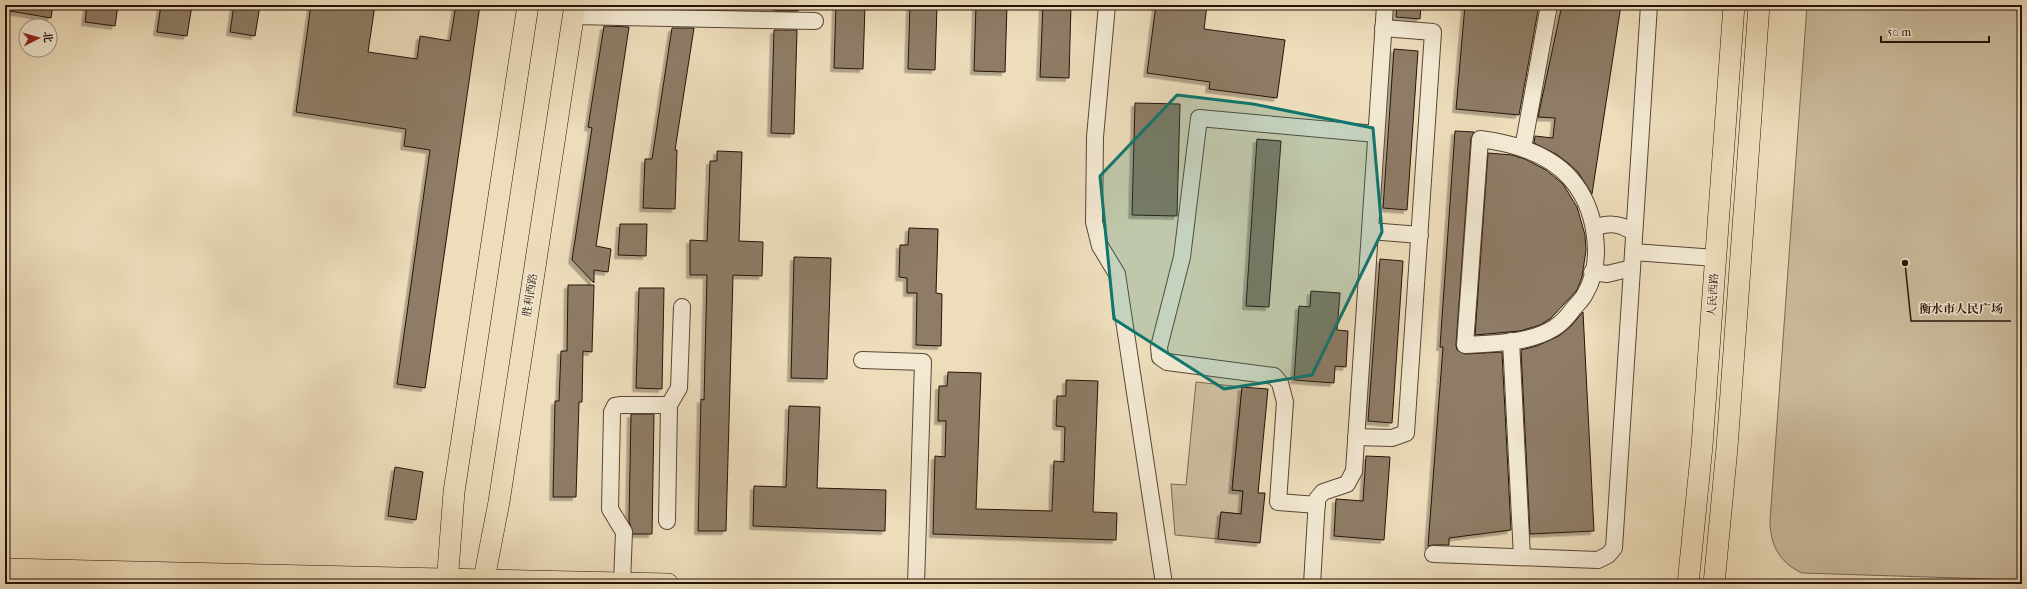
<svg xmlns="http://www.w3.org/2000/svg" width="2027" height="589" font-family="'IM FELL French Canon','Noto Serif SC',serif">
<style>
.green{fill:#cbbb9d;stroke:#796754}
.building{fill:#8e7c66;stroke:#27130a;filter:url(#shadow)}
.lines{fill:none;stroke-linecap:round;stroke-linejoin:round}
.minor-casing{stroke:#584636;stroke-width:18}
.major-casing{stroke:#27130a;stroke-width:22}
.minor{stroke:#f3e9d3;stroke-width:16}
.major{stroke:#edddbb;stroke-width:21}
.marked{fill:#0f766e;fill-opacity:0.2;stroke:#0f766e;stroke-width:3;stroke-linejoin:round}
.labels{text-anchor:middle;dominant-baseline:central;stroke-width:3;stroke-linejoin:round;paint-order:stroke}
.street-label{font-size:11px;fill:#27130a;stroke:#f3e9d3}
.leader{fill:none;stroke:#27130a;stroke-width:1.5}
.callout-dot{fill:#27130a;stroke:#f3e9d3;stroke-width:1.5}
.callout-label{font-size:12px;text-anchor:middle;font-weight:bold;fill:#27130a;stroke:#f3e9d3;stroke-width:3;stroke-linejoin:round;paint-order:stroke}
</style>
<defs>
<filter id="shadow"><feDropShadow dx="-3.5" dy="3.5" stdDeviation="0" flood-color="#0004"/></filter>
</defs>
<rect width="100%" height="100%" fill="#edddbb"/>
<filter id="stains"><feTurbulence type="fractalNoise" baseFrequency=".005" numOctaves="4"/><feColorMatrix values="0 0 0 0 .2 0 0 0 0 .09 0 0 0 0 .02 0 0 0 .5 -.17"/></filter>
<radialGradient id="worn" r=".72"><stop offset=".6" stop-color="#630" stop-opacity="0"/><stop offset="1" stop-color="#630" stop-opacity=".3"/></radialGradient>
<g class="green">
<path d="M1807,5h215v575l-220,-7c-22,-10 -32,-28 -32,-52z"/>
<path d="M1196,382l46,5 -10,103 11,1 -2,23 -20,-2 -3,27 -43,-4 -4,-51 15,1z"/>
</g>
<g class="building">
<path d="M11,5h42l-2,13 -41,-7z"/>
<path d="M87,5h31l-3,21 -30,-4z"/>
<path d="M161,5h31l-5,31 -30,-4z"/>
<path d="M234,5h26l-5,31 -25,-4z"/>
<path d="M311,5h64l-7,47 49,7 3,-23 30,5 6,-36h24l-55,383 -28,-4 33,-234 -26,-4 2,-17 -110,-17z"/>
<path d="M607,5h26l-1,3 -25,-1z"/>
<path d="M775,5h24l-1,6h-23z"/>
<path d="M836,5h29l-2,64 -29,-1z"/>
<path d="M910,5h27l-2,65 -27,-1z"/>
<path d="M976,5h31l-2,67 -31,-1z"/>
<path d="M1043,5h28l-2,73 -29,-1z"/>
<path d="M1156,5h51l-3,24 81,11 -8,58 -68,-9 1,-7 -63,-9z"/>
<path d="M1397,5h24l-1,14 -24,-2z"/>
<path d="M1465,5h74l-20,110 -63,-6z"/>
<path d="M1562,5h59l-29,189 -14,-22 -10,-9 -12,-9 -22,-11 1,-7 18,2 2,-20 -17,-1z"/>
<path d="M604,26l25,1 -33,219 15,3 -3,23 -14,-2v13l-22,-23 20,-132 -4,-1z"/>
<path d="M672,28h22l-19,122h2l-2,59 -32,-1 2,-49h7z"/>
<path d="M774,30h23l-3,104 -23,-1z"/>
<path d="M1394,49l24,2 -11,159 -24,-2z"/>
<path d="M1135,103l45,1 -3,112 -45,-1z"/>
<path d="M1455,131l19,1 -3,6 -15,207 1,5 8,4 37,-2 9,178 -62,8v7h-16l-5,1 15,-199h-3z"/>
<path d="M1257,139l24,2 -12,166 -23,-1z"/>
<path d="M717,151l25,1 -3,89 24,1 -1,34 -29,-1 -7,256h-28l3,-132 3,1 3,-125h-17v-35l17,1 3,-80h7z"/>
<path d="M1488,153l24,2 13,4 21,11 17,14 14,23 8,28 1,15 -4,27 -5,13 -26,28 -11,7 -20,6 -45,4z"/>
<path d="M620,224h27l-1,32 -28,-1z"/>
<path d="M909,228l29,1 -2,64 6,1 -1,52 -25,-1 1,-52h-10v-15l-8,-1 1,-32h8z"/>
<path d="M794,257l37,1 -4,121 -36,-1z"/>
<path d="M1380,259l23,2 -11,162 -24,-2z"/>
<path d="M568,285h26l-2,67 -9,-1 -1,51h-3l-3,95h-23l2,-96h4l2,-50h6z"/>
<path d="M639,288h25l-2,101 -26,-1z"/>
<path d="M1311,291l29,2 -3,37 11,1 -2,36 -11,-1 -1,17 -40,-3 5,-74 11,1z"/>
<path d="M1583,312l11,219 -64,3 -9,-184 16,-4 22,-10 12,-10z"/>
<path d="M948,372l33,1 -5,136 76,2 2,-50 10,1 1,-35 -9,-1 1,-30h9v-16l32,1 -5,131 24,1 -1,27 -183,-6 2,-78 10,1 1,-36h-8l1,-35h8z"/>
<path d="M1242,387l26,2 -10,104h7l-5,50 -42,-4 3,-27 20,2 2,-23 -11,-1z"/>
<path d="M789,406l31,1 -3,81 69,2 -1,41 -132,-5 1,-40 32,1z"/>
<path d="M631,414h23l-2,120h-19l-4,-13z"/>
<path d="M1366,456l24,1 -6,83 -50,-4 2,-37 27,2z"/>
<path d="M395,467l28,5 -7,48 -28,-4z"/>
</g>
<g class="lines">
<defs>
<g id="minor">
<path d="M1107,5l-12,132 -1,85 6,24 17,28 47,310"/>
<path d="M573,16l242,5"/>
<path d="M1480,139c31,4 68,14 90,39 26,29 35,82 15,116 -3,6 -8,10 -12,15 -5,7 -11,14 -19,19 -26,16 -59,15 -89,17z"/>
<path d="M1523,148l26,-143"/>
<path d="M1594,228c15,-6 27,-5 40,5"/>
<path d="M1370,231l50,4"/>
<path d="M1633,252l83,6"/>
<path d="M1592,272l15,2 25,-6"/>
<path d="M1511,341l11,216"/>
<path d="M862,360l61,2 -7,222"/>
<path d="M1356,437l36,1 14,-5 27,-401 -50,-4"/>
<path d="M1317,505l-39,-3 7,-100 -5,-19 -6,-7 -107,-14 -7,-5 -1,-10 23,-90 17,-139 177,16"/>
<path d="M667,521l2,-116 10,-17 3,-81"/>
<path d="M1433,554l165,6 10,-5 6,-7 35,-543"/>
<path d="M622,583l2,-51 -14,-23 2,-97 3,-6 6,-1h48"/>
<path d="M1312,584l5,-85 6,-7 24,-8 7,-13 31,-466"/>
</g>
<g id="major">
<path d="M5,569l663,15"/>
<path d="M447,584l7,-92 74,-487"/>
<path d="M483,584l16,-82 76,-497"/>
<path d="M1688,584l14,-138 32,-441"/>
<path d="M1714,584l13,-136 32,-443"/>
</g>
</defs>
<use href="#minor" class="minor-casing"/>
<use href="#major" class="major-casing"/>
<use href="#minor" class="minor"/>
<use href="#major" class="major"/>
</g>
<path class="marked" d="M1177,95l76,9 120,24 9,104 -70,143 -88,14 -110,-70 -14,-143z"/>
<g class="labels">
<g class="street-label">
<text transform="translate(530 295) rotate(-81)">胜利西路</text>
<text transform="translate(1713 295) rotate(-86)">人民西路</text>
</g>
</g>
<path class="leader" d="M1905 263L1911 321H2011"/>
<circle class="callout-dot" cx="1905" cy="263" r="4"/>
<g class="callout-label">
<text x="1961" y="313">衡水市人民广场</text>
</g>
<rect width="2027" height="589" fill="none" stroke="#edddbb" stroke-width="20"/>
<rect x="6" y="6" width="2015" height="577" fill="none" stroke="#27130a" stroke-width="2"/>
<rect x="10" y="10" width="2007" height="569" fill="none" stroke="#27130a"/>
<g transform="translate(38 38) rotate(84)"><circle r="19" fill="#f3e9d3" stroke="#a19383"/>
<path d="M0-3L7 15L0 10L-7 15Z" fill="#8f2418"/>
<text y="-6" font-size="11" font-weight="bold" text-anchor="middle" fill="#27130a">北</text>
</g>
<path d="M1881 36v6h108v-6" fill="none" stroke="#27130a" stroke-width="2"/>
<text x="1887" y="36" font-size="12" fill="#27130a" stroke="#f3e9d3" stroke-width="3" paint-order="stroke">50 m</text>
<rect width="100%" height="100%" filter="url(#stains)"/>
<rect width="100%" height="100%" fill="url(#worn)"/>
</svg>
